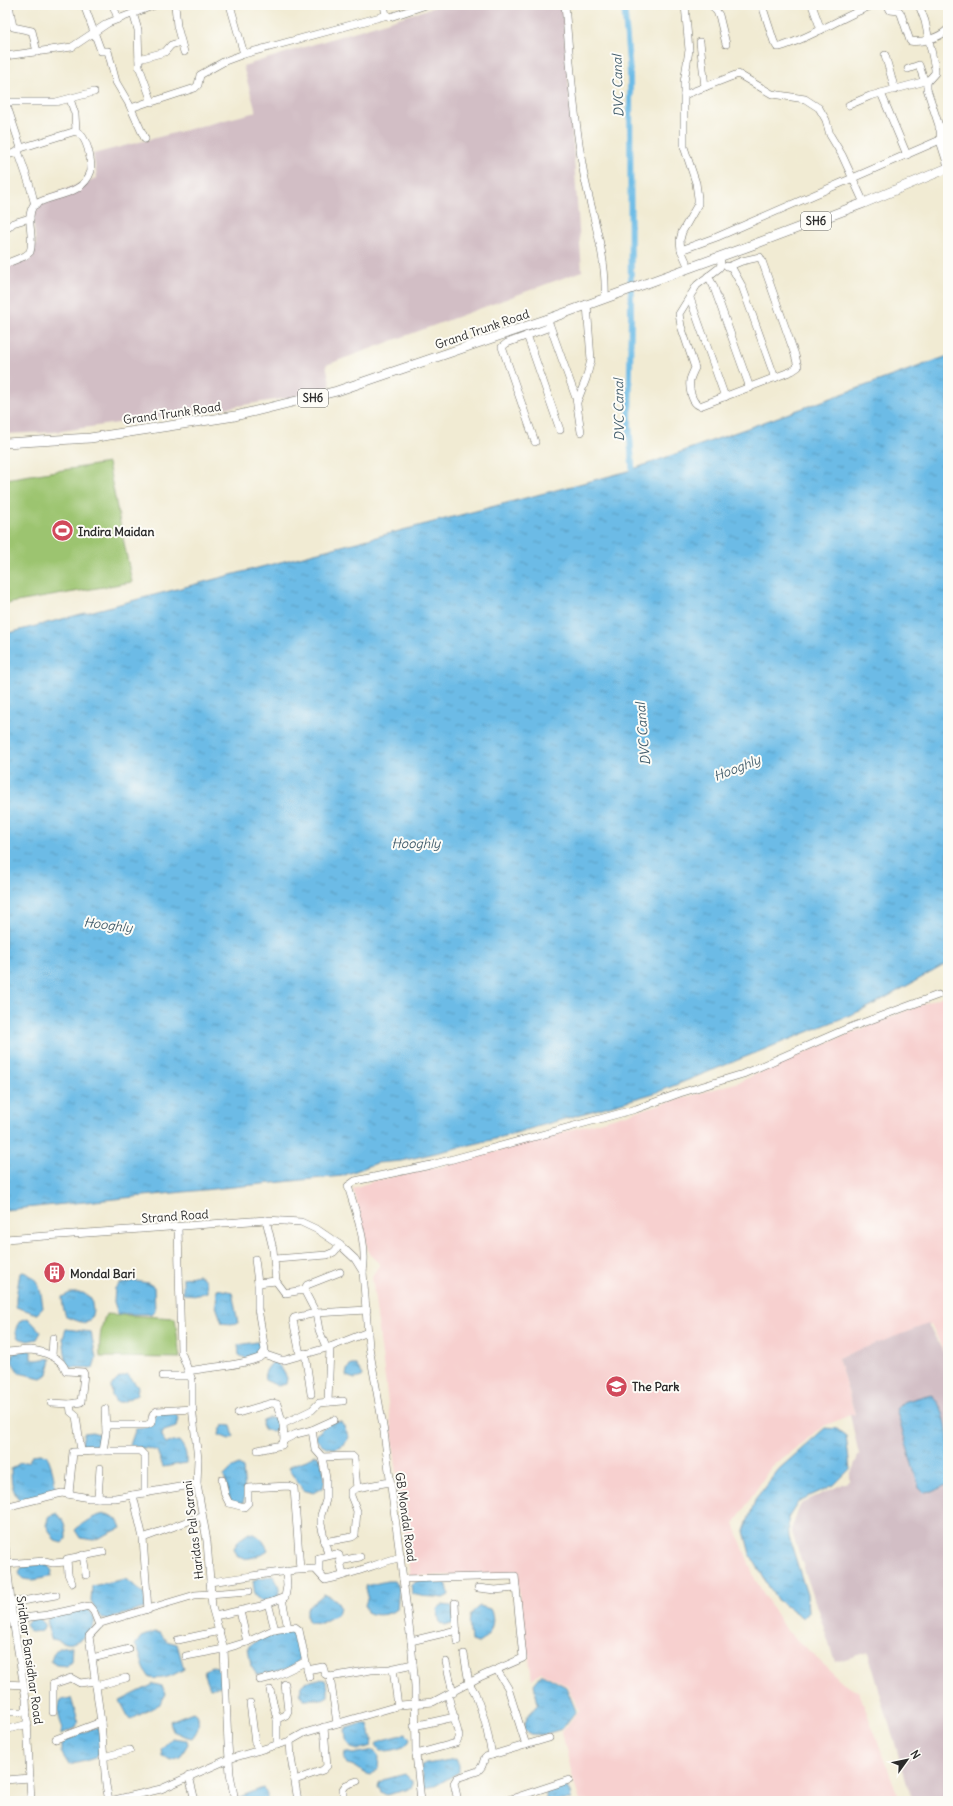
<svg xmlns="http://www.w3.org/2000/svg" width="953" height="1806" font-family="Delius,sans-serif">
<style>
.built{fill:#f7d0cf}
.industrial{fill:#d2bec5}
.green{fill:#9cc470;stroke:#64784e}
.water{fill:url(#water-ripples);stroke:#4c7388}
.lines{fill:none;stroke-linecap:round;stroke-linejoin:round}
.canal{stroke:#6cbbe6;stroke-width:6}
.minor-casing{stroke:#706e66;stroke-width:8}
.major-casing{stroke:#706e66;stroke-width:10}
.minor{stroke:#fff;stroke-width:7}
.major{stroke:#fff;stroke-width:9}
.labels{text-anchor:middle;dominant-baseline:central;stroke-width:4;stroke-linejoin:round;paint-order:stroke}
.shield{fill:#fdfcf7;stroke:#6a6a68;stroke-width:1}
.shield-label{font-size:11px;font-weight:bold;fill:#2b2b2b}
.street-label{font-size:12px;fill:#2b2b2b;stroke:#fdfcf7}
.poi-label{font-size:12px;font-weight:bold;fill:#2b2b2b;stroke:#fdfcf7;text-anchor:start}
.water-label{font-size:13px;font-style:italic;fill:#425d6c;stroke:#fdfcf7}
</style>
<defs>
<pattern id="water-ripples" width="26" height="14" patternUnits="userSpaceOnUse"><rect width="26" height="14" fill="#6cbbe6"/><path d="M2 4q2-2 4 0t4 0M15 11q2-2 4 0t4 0" fill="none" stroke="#5998bb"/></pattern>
</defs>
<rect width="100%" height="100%" fill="#fdfcf7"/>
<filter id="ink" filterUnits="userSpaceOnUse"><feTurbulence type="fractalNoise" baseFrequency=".025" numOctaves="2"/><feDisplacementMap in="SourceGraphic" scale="8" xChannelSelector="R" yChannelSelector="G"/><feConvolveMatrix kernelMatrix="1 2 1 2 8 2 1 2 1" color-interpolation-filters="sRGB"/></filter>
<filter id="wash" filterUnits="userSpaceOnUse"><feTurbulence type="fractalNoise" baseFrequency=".012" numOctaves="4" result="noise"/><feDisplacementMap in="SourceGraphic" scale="16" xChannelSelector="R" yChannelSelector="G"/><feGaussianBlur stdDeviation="0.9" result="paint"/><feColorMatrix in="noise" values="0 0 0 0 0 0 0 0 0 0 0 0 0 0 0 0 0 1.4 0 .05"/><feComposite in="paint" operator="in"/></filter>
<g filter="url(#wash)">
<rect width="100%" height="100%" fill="#f1ebd3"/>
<path class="built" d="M948,994v362l-2,1 -15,-33 -93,34 17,57h-5l-26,11 -53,41 -37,57 21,55 30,50 63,58 11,5 41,109h-320l-6,-18 -12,-51 17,-22 -12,-24 -26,-14 -9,7 -16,-105 -106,2 -38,-300 8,-12 -11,-10 -16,-66 24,-8 67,-14 295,-84 75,-34z"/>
<g class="industrial">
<path d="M441,5h122l19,266 -256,94 5,21 -38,11 -68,11 -171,24 -49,2v-168l20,-6 11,-15 -5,-43 66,-24 -4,-24 163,-42 -13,-46z"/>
<path d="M928,1324l18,33 2,-1v445h-36l-44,-149 -33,10 -44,-133 10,-26 49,-22v-6l9,-21 -9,-39 5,-1 -17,-56z"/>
</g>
<g class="green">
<path d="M108,463l24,119 -127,22v-125z"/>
<path d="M106,1314l69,4 5,40 -80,-1c-1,-15 0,-29 6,-43z"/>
</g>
<g class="water">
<path d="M948,356v607l-83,46 -207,83 -167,48 -90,21 -24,2 -35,13 -337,34v-576l620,-162z"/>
<path d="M23,1272c17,5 18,20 20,36l-6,6 -21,-7v-10l4,-24z"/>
<path d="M198,1275c8,3 9,8 9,17l-9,3 -15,-1v-16z"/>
<path d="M135,1281l13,2 6,4 1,23 -4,4h-33l-4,-12 1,-14 5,-4z"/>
<path d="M217,1289l15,3 6,31 -9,1 -7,-1 -6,-17z"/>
<path d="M70,1293h13l8,5 2,12 -2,9 -7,4 -18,-6 -3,-10 -1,-10z"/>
<path d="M28,1318l13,14 -4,7 -9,2 -10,-3c-4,-8 -2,-12 3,-18z"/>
<path d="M66,1329l25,3 5,26 -3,10 -26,-1 -4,-29z"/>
<path d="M257,1342l6,1 1,6c-7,9 -15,12 -25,6l-1,-10z"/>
<path d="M31,1350v9c7,3 12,-2 20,0l-3,15 -7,4 -22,-5 -7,-11 1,-9z"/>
<path d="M273,1362c8,3 10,9 14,16l-1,6 -8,2 -13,-6c-2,-7 3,-13 8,-18z"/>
<path d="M351,1365h5l7,10 -1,2 -7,2 -9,-3 1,-6z"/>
<path d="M128,1375l10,12 -1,7 -14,8h-7l-4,-6 -1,-10 8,-8z"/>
<path d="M931,1394c22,22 17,60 17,90l-16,8 -8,1 -5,-5 -23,-79 7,-7z"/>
<path d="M156,1413h20l2,6 -2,8 -12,4 -3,5 5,7 13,-2c6,7 8,13 7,22l-23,4 -6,-16 -10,-3h-16l-1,-3 6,-17 16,-2z"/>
<path d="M268,1418h8l4,5 -2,5 -5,3 -8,-1 -3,-5 1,-5z"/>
<path d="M334,1422h8l7,15c-7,15 -23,14 -33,2l1,-5 7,-7z"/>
<path d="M224,1425l7,1 3,10 -5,3 -10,-4 1,-5z"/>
<path d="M825,1428l12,1 9,7 4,33 -16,16 -35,16 -11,17 1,19 18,58 1,17 -5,6 -27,-19 -26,-45 -6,-23 12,-33 23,-29z"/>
<path d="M92,1432l11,3 -2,14 -18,-1 -1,-6 2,-9z"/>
<path d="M40,1454l7,1c5,12 8,22 8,36l-34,11c-9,-10 -10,-20 -10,-33l9,-6 9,-2 3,-6z"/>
<path d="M314,1455l6,1 5,22 -2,10 -9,5 -11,-3 -14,-22c9,-8 15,-4 25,-13z"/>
<path d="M239,1465l4,3 2,27 -2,8 -5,1 -8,-5 -6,-23 8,-8z"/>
<path d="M57,1513c8,8 9,15 9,26l-4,4 -7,-2 -9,-16 3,-9z"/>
<path d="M105,1514c10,2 13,5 16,14l-27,12 -14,-2 -5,-8c9,-8 18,-14 30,-16z"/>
<path d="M249,1533c11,2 14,7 19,17 -9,6 -20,11 -30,7l-4,-9 5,-8z"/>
<path d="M40,1564h7l5,7 -1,5c-10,3 -20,6 -30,2l-2,-6 3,-5z"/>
<path d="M273,1576c5,7 8,13 5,21l-10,4h-7l-6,-5 -2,-15 5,-3z"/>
<path d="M125,1579c10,5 10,9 19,14l1,15 -37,11h-6l-11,-17 1,-16z"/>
<path d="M443,1579l4,6 2,10 -6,3c-10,-2 -23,0 -31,-5l-1,-9 10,-4z"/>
<path d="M387,1581h8l4,6 -2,22c-8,6 -21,8 -30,3l-2,-7 3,-9 -3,-10z"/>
<path d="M324,1594l12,6 4,7 -2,7 -17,9 -12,-1 -2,-4v-10z"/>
<path d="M442,1605l10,1 2,17 -9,3 -5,-3 -3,-14z"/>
<path d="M480,1606l10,3c7,12 0,28 -12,34l-7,-2c-1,-15 -6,-26 9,-35z"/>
<path d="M87,1609c17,12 1,29 -15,34 -7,2 -14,-4 -21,-4l-4,-19 4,-4z"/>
<path d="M39,1618l6,6 -3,7 -11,1 -3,-3 -2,-5 4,-5z"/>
<path d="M296,1629c2,8 6,18 5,26 0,13 -33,20 -44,20l-6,-9 -3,-19c14,-12 30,-15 48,-18z"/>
<path d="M154,1632l6,1 6,8 11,3 7,25c-12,7 -20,11 -34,9 -10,-13 -7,-21 -15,-33l6,-8z"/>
<path d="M72,1646l-1,16 -4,4 -10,-1 -6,-4c4,-14 7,-14 21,-15z"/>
<path d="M212,1666l11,2 -1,18 -12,2 -6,-16z"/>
<path d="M542,1674l24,13 10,24 -14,18 -20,6 -12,-1 -7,-5 4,-12 11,-13 -4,-20z"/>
<path d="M319,1679l6,1 3,8v8l-5,3h-19l-4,-5 1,-8 3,-3z"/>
<path d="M154,1684l8,2 4,8 -6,10 -30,16 -10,-19z"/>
<path d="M71,1698l7,23 -2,7 -15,6c3,-13 -7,-18 0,-34z"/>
<path d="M193,1712l5,4c1,9 0,15 -6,22l-8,-2 -11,-5 -3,-10z"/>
<path d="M359,1724h9l4,16 -1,6 -13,4 -7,-2 -5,-9 -1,-10z"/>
<path d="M98,1727l3,6v20l-9,6 -23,6 -8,-13v-12z"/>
<path d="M406,1734l4,4 -1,4c-9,8 -17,9 -29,9l-4,-7 6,-4z"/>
<path d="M172,1738l15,2 1,4 -8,13 -8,3 -10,-3 -1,-8z"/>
<path d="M374,1750l5,7 -1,12 -7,6c-11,-2 -12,-9 -24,-11l-3,-5 1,-7 8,2z"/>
<path d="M456,1759l3,6v7l-24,14 -11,2 -3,-23z"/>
<path d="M405,1774l7,7v6l-6,3 -20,5 -5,-3 -3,-5 1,-4 4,-3z"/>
<path d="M565,1784l5,8 1,8 -25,1v-9l11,-6z"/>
<path d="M263,1788l4,6 1,7h-31v-3z"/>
</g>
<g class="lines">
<path class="canal" d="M624,5l6,68 1,243 -2,109 4,52"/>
</g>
</g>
<g filter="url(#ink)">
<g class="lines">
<defs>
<g id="minor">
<path d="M9,5l4,22 19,4 5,21"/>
<path d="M84,5l17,46h7l8,31 13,22 16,35"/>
<path d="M113,5l5,14"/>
<path d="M175,5l2,21 7,26"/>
<path d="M230,5l14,49 140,-38 2,-1 -2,-10"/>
<path d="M565,5c5,57 9,114 19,170 8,40 23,81 21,122"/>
<path d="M685,5l4,45 -5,32v65l12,36 2,15v6l-16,28 -2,8 1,10 8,18"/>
<path d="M712,5l7,10 7,29"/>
<path d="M762,5l12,37 3,5h3c33,-10 61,-30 93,-42"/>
<path d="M812,5l9,25"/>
<path d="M888,5l2,5 9,1 2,3 9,27c11,2 30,-3 38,-12"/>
<path d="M919,5l6,16 10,48v4l-8,9v7l13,40 1,15 7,22"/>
<path d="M133,13l5,17 1,36 13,36 43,-14 3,-3 2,-10 25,-14 19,-7"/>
<path d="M386,15l4,2 36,-12"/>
<path d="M700,42l5,45"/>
<path d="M885,55l10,35"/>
<path d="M5,56l67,-9 36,-24 47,-18"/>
<path d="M139,59l26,-7 6,-7 10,-3"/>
<path d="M908,69l11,-4 5,15h3"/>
<path d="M881,93l26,62"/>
<path d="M684,95l54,-21 34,20 33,5 14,9 7,12 4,15 12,20 22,48"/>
<path d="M70,99l5,15 1,17"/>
<path d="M5,102h51l38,-10"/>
<path d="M5,105l3,4 13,39 55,-17c12,6 15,28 15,40 -9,27 -42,22 -58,35 -8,13 2,32 -3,46l-5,4 -20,8"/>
<path d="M849,105l21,-9 52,-14h5"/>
<path d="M131,108l20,-7"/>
<path d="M939,128l9,-3"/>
<path d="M18,151l12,35 5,19"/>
<path d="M5,156l12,-4 4,-4"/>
<path d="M5,228l4,-1 4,-4 17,-5"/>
<path d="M681,250l36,-13 223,-97"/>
<path d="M720,257l1,8 -2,3 -22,17 -18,29 2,12 14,42c-2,4 -4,8 -5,12 -1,8 1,23 10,26l92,-35 6,-4 -3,-12 -33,-94 -2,-4 -18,4 -12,5"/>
<path d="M727,266l5,2 10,18 33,92"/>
<path d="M708,276l5,9 37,103"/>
<path d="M690,298l35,99"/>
<path d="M549,323l27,75 5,34"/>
<path d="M527,335l33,95"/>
<path d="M577,402l9,-23 5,-19 -4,-56"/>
<path d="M535,442l-33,-95 5,-4 43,-16"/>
<path d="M178,1227l3,125 11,28v27l6,52 -1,25 10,57 5,66 12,42 4,95 2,30 5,27"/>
<path d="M5,1239l261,-19 35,2 17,8 22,15 15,14 8,13 6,75 15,85 27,209 4,45 1,68 5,47"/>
<path d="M275,1259l52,-4 7,-3 6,-7"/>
<path d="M363,1272c5,-29 -7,-58 -15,-86l7,-5 76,-16 205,-56 44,-16 63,-19 103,-45 92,-34"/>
<path d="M276,1281l9,12 19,-3 12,23 3,17 7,17"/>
<path d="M258,1283l18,-2 -3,-32 -7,-29"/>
<path d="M304,1290l3,-5 33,-13"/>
<path d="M5,1352c8,0 17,-2 25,-2 14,1 32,8 36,21l17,1 1,2 -3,28 -11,2 -19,-1"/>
<path d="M305,1353l6,41"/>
<path d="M263,1354l18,6h4l45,-13 38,-15"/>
<path d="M300,1354l-7,-34 1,-2 22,-5 51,-3"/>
<path d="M52,1356l1,-18"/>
<path d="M188,1371c21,-4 50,-5 68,-12 5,-1 7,-5 9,-9l-7,-41v-26l-3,-24"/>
<path d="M163,1376h27"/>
<path d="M328,1402l2,-55"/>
<path d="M70,1404l1,8 5,4 5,35"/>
<path d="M238,1413l34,-10 5,1 6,20 1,16 12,-6 16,-4"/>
<path d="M283,1424l29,-14 7,-7 24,-2"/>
<path d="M106,1425h41l4,-2 2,-9 4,-3 36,-2"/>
<path d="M258,1450l24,-5 2,-5"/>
<path d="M103,1451h37l5,5v37"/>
<path d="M322,1457l30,-1 2,2 3,30"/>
<path d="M222,1480l3,15 4,8 15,4 4,-4v-15l41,-2 5,2 6,81"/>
<path d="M69,1494l4,-42 30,-1 3,-18 -1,-24"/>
<path d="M133,1495l10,43 5,72"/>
<path d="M98,1498l2,-30"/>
<path d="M5,1507l57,-14 27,5h26l82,-14"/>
<path d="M143,1538l59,-22"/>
<path d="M324,1542l28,-5 3,-2 2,-24 -6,-15v-5l6,-3 33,-6"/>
<path d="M5,1546l8,74 13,79 5,102"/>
<path d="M83,1555l3,20"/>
<path d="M328,1555l-7,-31v-9l5,-15v-22l-4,-21 -7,-8 -3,-19 22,-10"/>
<path d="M340,1561l20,-4"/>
<path d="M5,1564l40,-3 8,2 13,-1"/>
<path d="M319,1571v-13l17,-4 3,1 4,20"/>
<path d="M210,1582c35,-4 70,-12 105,-13l10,11c26,-5 50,-16 76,-23"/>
<path d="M72,1583l-4,-9 -1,-15 36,-7"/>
<path d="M478,1588l17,2 21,-2"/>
<path d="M282,1599l6,29"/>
<path d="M268,1603l7,27"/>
<path d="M455,1603l2,38"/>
<path d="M5,1604l51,-9"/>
<path d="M240,1611l7,31"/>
<path d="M215,1616l46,-10 24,-9 2,-11 -1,-15"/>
<path d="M5,1620l43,-5 41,-9 5,6 5,13"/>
<path d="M178,1640l42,-9"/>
<path d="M411,1641l46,-11"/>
<path d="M464,1654l5,29 6,10 10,28 7,34"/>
<path d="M186,1656l38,-7 23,-7 26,-12 22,-3 4,3 10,47"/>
<path d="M92,1658l37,-9"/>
<path d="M446,1662l7,31"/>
<path d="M393,1669l5,37"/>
<path d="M307,1670l16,-3 2,7 5,3 7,46"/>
<path d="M497,1670l11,18 18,57"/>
<path d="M330,1677l41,-7 19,-1 23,-5"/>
<path d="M260,1680l16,-4 29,-14"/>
<path d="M5,1684l19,1"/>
<path d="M96,1686l30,-8"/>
<path d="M270,1690l7,29"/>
<path d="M250,1703l5,40 4,7"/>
<path d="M5,1712h22"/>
<path d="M53,1712v-28l18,-6 9,5 15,-2"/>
<path d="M414,1726l41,-9"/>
<path d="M5,1730l23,-6"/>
<path d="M56,1739l45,-17"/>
<path d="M290,1741l1,16 7,44"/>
<path d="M277,1745v-26l9,-4 2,-4 -3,-27"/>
<path d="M416,1754l40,-11 3,-7 -11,-41"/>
<path d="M103,1757l27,-7"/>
<path d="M189,1776l6,25"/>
<path d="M5,1780l25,-2"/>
<path d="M295,1780l28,-10 4,-4 -3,-39"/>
<path d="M109,1801l-3,-16 -5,-63 -12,-86 12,-13 77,-23 17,-5 54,-4"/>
<path d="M110,1801l51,-12 68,-30 61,-18 14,-8 97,-28 32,-3 49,-26 41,-18 -8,-82 -112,3"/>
<path d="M343,1801v-12l3,-4 11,-4"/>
<path d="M458,1801l-4,-18 3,-5 21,-7 4,-5 3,-9 64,-19"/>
<path d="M505,1801l64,-21"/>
</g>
<path id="major" d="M5,443l85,-5 145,-22 102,-25 211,-72 207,-75 109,-41 84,-35"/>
</defs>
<use href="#minor" class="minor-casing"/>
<use href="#major" class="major-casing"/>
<use href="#minor" class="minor"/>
<use href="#major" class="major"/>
</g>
</g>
<defs>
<symbol id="stadium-disc" viewBox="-11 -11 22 22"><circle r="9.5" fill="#d1495b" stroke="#fdfcf7"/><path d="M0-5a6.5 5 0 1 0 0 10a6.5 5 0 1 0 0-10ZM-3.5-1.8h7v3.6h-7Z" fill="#fff"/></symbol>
<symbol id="building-disc" viewBox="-11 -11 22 22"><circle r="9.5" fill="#d1495b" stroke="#fdfcf7"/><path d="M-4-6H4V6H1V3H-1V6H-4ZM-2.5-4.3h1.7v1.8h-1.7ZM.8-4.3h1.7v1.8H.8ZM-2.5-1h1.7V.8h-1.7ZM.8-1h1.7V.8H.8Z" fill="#fff"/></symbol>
<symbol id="university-disc" viewBox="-11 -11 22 22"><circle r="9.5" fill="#d1495b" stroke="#fdfcf7"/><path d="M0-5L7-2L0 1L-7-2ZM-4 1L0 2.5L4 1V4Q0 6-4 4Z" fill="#fff"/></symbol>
</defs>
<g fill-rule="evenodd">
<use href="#stadium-disc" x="50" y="518" width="25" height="25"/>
<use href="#building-disc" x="42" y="1260" width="25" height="25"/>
<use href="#university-disc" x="604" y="1374" width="25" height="25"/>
</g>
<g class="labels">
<g class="shield">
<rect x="801" y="212" width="30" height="18" rx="3"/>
<rect x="298" y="389" width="30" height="18" rx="3"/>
</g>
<g class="shield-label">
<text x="816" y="221">SH6</text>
<text x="313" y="398">SH6</text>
</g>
<g class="street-label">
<text transform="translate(482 329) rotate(-19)">Grand Trunk Road</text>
<text transform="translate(172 413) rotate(-8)">Grand Trunk Road</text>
<text transform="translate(175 1216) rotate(-4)">Strand Road</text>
<text transform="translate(406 1517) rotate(82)">GB Mondal Road</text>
<text transform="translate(193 1530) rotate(-97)">Haridas Pal Sarani</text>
<text transform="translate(30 1660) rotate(82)">Sridhar Bansidhar Road</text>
</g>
<g class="poi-label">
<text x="78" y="531">Indira Maidan</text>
<text x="70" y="1273">Mondal Bari</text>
<text x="632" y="1386">The Park</text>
</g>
<g class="water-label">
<text transform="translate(618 86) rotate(-92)">DVC Canal</text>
<text transform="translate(619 410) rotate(-91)">DVC Canal</text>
<text transform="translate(643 734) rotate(-95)">DVC Canal</text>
<text transform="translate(737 768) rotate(-22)">Hooghly</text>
<text x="416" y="843">Hooghly</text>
<text transform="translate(108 925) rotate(7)">Hooghly</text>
</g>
</g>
<rect width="953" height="1806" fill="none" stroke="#fdfcf7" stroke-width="20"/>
<g transform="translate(907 1760) rotate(57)" stroke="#fdfcf7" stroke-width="3" paint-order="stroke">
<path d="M0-3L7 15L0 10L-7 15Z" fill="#2b2b2b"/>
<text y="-6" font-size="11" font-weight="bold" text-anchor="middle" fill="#2b2b2b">N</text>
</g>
</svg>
